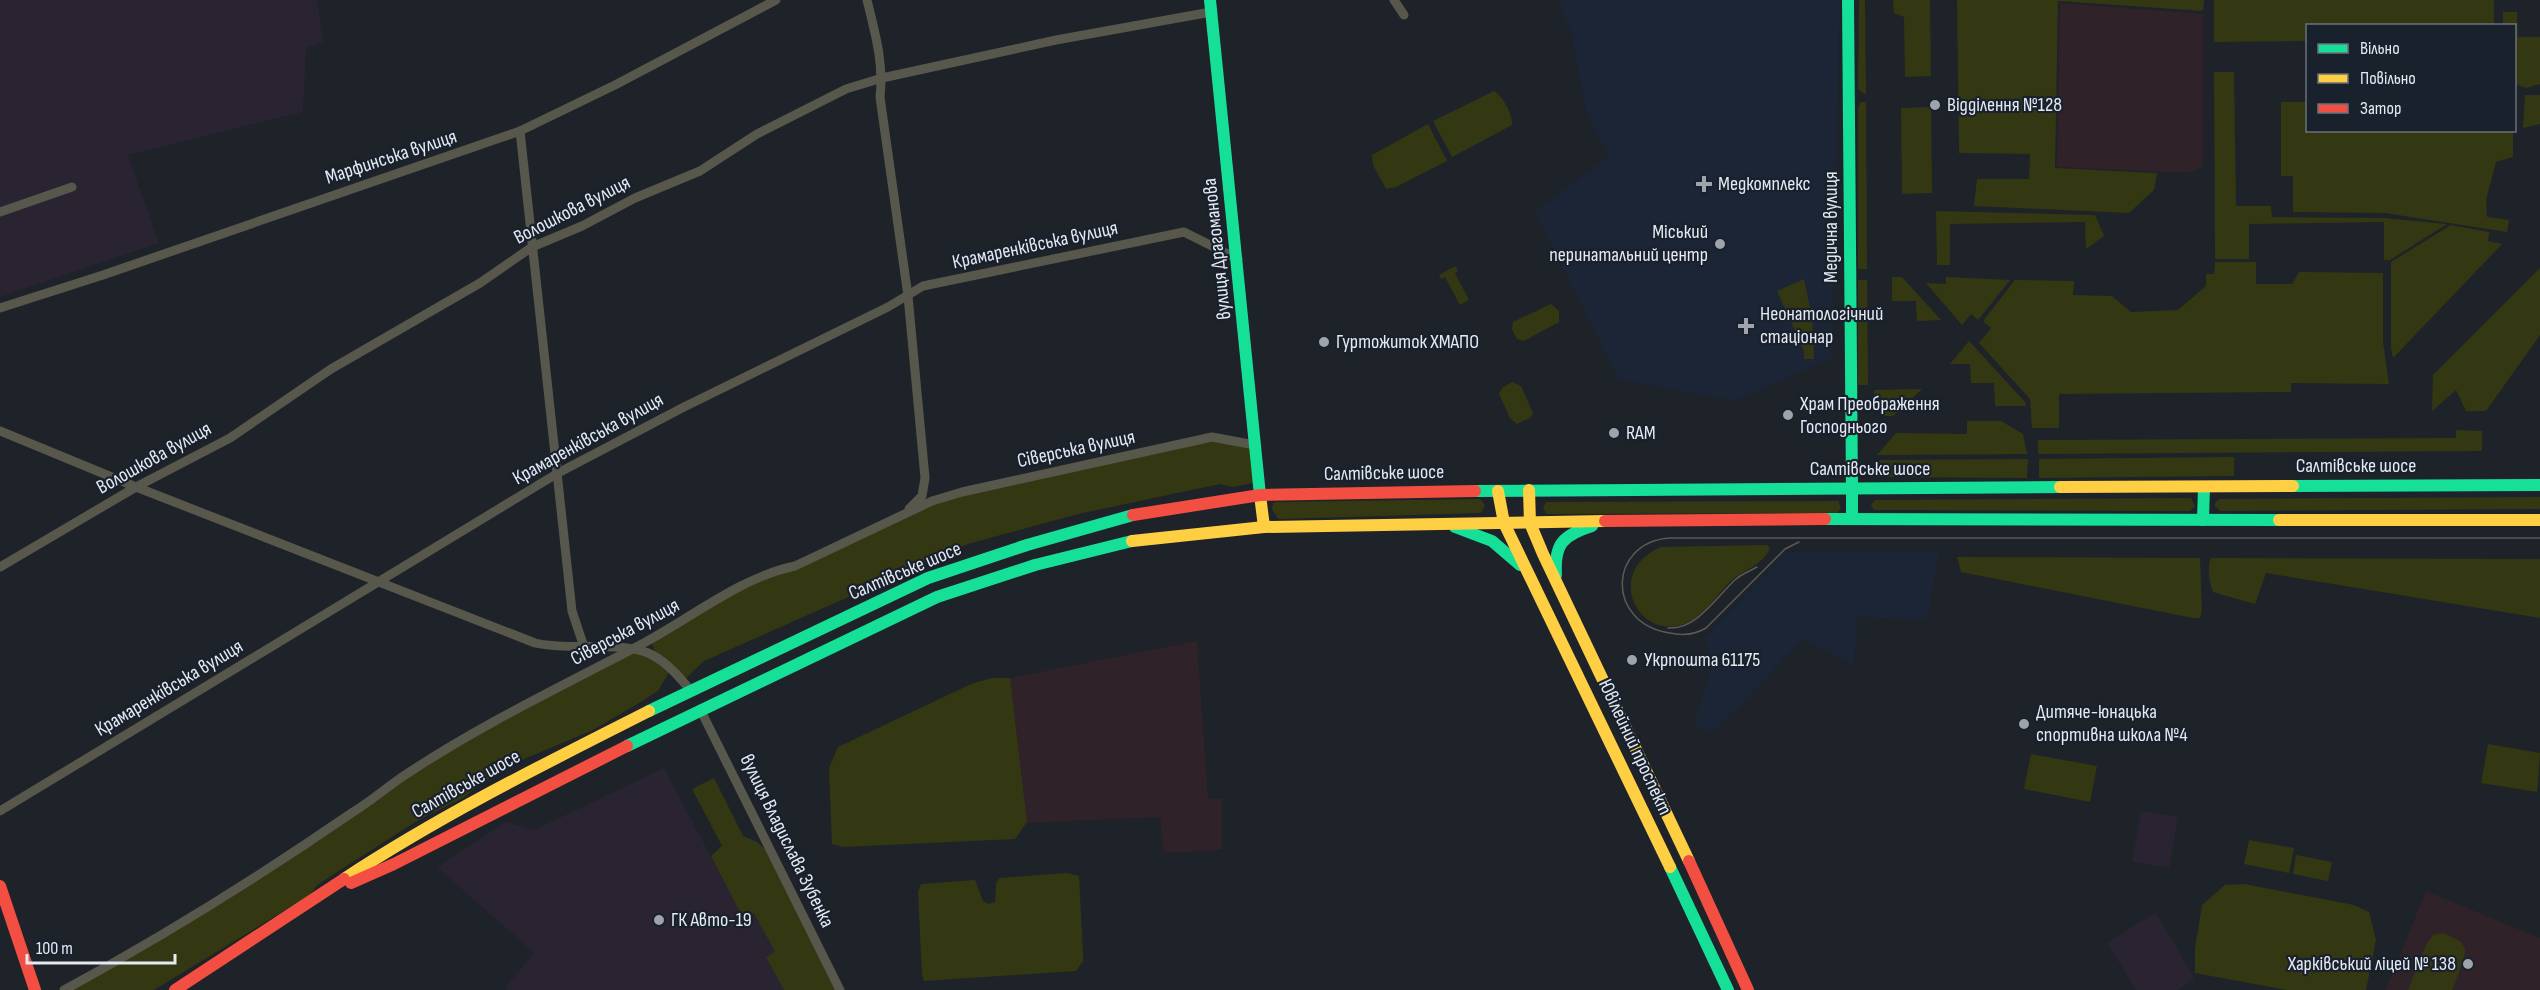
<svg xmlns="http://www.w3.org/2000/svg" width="2540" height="990" font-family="'Sofia Sans Condensed',sans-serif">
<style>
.built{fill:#1c2536}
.industrial{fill:#2a2332}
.education{fill:#302229}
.green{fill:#343812}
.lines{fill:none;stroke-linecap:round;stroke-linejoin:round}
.street{stroke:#58574c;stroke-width:9}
.fast{stroke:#16e098;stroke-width:12}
.slow{stroke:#ffcf43;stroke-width:12}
.jam{stroke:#f24e42;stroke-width:12}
.tram{stroke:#5b5b54;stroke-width:1.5}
.poi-dot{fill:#9fa3ac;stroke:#19212d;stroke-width:2}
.labels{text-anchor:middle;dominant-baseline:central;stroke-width:4.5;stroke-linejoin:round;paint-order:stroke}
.poi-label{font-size:20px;fill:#e4e9f2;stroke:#19212d;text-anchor:start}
.street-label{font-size:20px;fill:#e4e9f2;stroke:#19212d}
</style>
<rect width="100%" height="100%" fill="#1e2229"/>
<g class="built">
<path d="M1558,0h282l-8,358 -97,43 -117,-22 -83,-168 74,-55 -22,-41 -15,-79z"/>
<path d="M1939,551l-12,69 -69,-3 -4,48 -52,-26 -63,69 -29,25 -16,-9 19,-61 -8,-25 80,-86z"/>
</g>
<g class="industrial">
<path d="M0,0h317l6,42 -17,6 -3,64 -175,43 31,88 -159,54z"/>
<path d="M664,768l79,149 11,-4 21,39 -8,6 17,32h-276l-3,-3 29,-34 -97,-86 69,-45 28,8z"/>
<path d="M2141,811l37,6 -9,51 -37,-6z"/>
<path d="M2156,912l39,68 -18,10h-41l-29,-47z"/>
</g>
<g class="education">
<path d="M2060,3l143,11v153l-15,6 -131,-6z"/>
<path d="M1197,641l11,157 14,1v51l-58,3 -4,-36 -133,6 -17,-145z"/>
<path d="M2426,891l114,47v52h-154z"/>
</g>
<g class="green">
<path d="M1859,0h6l1,95 -8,-6z"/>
<path d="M1893,0h37l1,76 -26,1 -1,-60 -10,-4z"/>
<path d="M1957,0h247l-1,11 -145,-10 -3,167 102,5 -3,17 -25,23 -155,-7 3,-27h52l1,-25 -71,-1z"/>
<path d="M2214,0h280v25l-186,1 -1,15 -93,1z"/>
<path d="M2503,12h14l1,25h22v47l-14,4 -11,-4 -1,-58 -11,-1z"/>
<path d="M2214,72h20l2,134h35l1,11 112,1 63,6 -57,36h-6v-38l-135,2v35h-34z"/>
<path d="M1494,91c10,6 18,23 18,34l-60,32 -19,-36z"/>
<path d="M2525,95h15v29l-17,4z"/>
<path d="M1861,102h5l1,167h-9v-161z"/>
<path d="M2281,102h26l1,28 205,1v26l-17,5 -10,38 1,17 22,3 -2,12 -122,-19 -92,-1v-36h-12z"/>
<path d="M1931,107l1,86 -30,1 -1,-86z"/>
<path d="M1428,124l19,37 -51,26 -10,2 -13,-24 -1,-10z"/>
<path d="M1936,211l159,4 9,21 -18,13 -1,-27 -135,2v41h-13z"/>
<path d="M2451,225l38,7 -1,9 14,3 -109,114 -2,-10v-86z"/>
<path d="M2215,262h41v22h36l7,-12 84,1v69l6,42 -98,-1v9l-232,2v34h-27l-2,-29 -51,-56 12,-15 -8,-7 32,-41 59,1 -1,14 39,1 19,16 47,-2 28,-24v-12h8z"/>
<path d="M1455,266l3,5 -3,2 14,27 -9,5 -15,-28 -4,2 -2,-4z"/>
<path d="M2540,268v67l-54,76h-20l-10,-21 -24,21 1,-36z"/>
<path d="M1892,277h10l39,43 -24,1 -1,-20h-24z"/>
<path d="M1946,277l64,3 -32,40 -7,-6 -9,11 -36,-42 20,1z"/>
<path d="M1804,279l8,38 2,42h-10v-8l-27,-60z"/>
<path d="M1858,280h9l1,105h-10z"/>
<path d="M1551,304l8,7v11l-35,19 -7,-2 -5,-10 1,-7z"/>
<path d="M1969,341l56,61 1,4h-31l-1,-23h-23l-1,-19h-20z"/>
<path d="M1512,382l9,4 12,27 -3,5 -13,6 -7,-6 -11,-24 3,-6z"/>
<path d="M1922,389l-29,27h-9v-13h-9l-1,-13z"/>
<path d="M1967,421h34l22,13 4,20 -150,1 19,-22 71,1z"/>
<path d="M2456,430l26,1v20l-444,3v-14l418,-2z"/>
<path d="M1212,437l43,8 4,37 -27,5 -12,-3 -142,30 -110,30 -264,117 -21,20 -12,-12 -13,22 -24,15 -41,24 -76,32 -40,24 -12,11 -50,25 -98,63 -7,10 -156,95h-90l77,-42 264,-173 227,-126 25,8 -7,-18 125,-69 157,-69z"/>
<path d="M2234,457v19l-195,2v-19z"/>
<path d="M2028,459l-1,19 -153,-1 2,-17z"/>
<path d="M2540,497v12l-320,2 -5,-5v-3l4,-4z"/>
<path d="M2191,498l4,8 -5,5 -316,-1 -3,-5 4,-5z"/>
<path d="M1480,499l5,6 -4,8 -203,6 -6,-10 1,-6 3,-1z"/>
<path d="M1838,501l3,6 -3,6 -292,1 -3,-7 3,-5z"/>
<path d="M1767,545l3,3c-6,16 -26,22 -38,32 -15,14 -28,37 -48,44 -47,17 -80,-53 -23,-77z"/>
<path d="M1957,557l243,1 2,53 -2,7h-7l-232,-46z"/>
<path d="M2211,558l329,1v59l-274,-45 -11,31 -42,-12c-4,-10 -6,-24 -2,-34z"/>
<path d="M992,678h18l17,144 -12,17 -172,8 -11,-3 -3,-76 9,-21 133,-63z"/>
<path d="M2488,744l52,9 -3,39 -56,-9z"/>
<path d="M2031,754l66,12 -7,36 -66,-13z"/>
<path d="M714,778l29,58 14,6 8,7 71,141h-52l-18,-33 9,-5 -21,-39 -11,5 -32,-62 11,-10 -30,-57z"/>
<path d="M2249,840l45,8 -5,25 -45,-9z"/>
<path d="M2296,855l36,7 -4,19 -35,-7z"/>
<path d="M1067,873l12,3 4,76v9l-7,10 -152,10 -2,-6 -4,-83 3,-8 54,-4 8,21 5,3 7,-2 1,-18 3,-6z"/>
<path d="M2244,884l110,21 15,7 7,28 -10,50h-79l-92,-17v-25l7,-43 23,-20z"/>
<path d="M2443,933l17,8 5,7 -1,11 -12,31h-44l18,-45 7,-10z"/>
</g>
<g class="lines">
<g class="street">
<path d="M867,0c8,33 17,63 13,97l28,199 17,182 -3,18 -13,13"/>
<path d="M1394,0l10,15"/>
<path d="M520,131l52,480 12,36"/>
<path d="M0,212l72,-25"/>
<path d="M0,308l103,-33 417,-144 95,-46 161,-85"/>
<path d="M0,431l136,56 399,156c33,8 85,-2 113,10 17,7 31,23 42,37"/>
<path d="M0,567l136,-80 94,-49 101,-69 149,-86 52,-36 50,-21 53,-28 65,-27 57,-37 89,-45 36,-11 174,-38 155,-28"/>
<path d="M700,709l140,281"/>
<path d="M0,811l558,-338 126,-66 204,-100 35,-21 261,-54 54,27"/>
<path d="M64,990c100,-54 196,-114 289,-178 18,-11 34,-25 52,-37 75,-50 157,-89 237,-131 49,-26 99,-67 153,-78l137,-65 30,-9 250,-55 43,8"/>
</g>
<g class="fast">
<path d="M1210,0l50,495"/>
<path d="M1848,0l4,489"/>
<path d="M2293,486l247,-1"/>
<path d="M1852,489v30"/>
<path d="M1475,491l585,-4"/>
<path d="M1825,519l454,1"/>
<path d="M2203,520l1,-33"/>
<path d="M1455,527l37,14 28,24"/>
<path d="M1556,575c-2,-31 7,-40 36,-49"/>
<path d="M649,711l279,-133 99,-33 106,-30"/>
<path d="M627,746l310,-149 98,-32 97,-24"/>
<path d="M1670,867l58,123"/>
</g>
<g class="slow">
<path d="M2060,487l233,-1"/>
<path d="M1529,490l1,33 13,31 146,307"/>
<path d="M1498,491l6,32 166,344"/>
<path d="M1260,495l4,32"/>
<path d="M2279,520h261"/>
<path d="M1132,541l132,-14 341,-6"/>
<path d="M344,879c97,-64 202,-116 305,-168"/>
</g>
<g class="jam">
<path d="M1133,515l127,-20 215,-4"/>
<path d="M1605,521l220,-2"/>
<path d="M1689,861l59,129"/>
<path d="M351,883l43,-19 233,-118"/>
<path d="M0,886l35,104"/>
<path d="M175,990l169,-111"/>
</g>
<g class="tram">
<path d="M1799,542l-14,7 -79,79c-12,7 -23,8 -36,5 -65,-10 -62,-90 -1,-95h871"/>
<path d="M1668,628c29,2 49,-32 68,-49 6,-5 14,-8 21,-12"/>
</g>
</g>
<g class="poi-dot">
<circle cx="1935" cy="105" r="6"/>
<path d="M1701 175h6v6h6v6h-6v6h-6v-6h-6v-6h6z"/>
<circle cx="1720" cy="244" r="6"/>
<path d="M1743 317h6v6h6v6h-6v6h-6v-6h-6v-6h6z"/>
<circle cx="1324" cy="342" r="6"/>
<circle cx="1788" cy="415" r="6"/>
<circle cx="1614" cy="433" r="6"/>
<circle cx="1632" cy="660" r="6"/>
<circle cx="2024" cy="724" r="6"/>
<circle cx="659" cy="920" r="6"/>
<circle cx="2468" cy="964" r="6"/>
</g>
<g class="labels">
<g class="poi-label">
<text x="1947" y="105">Відділення №128</text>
<text x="1718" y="184">Медкомплекс</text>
<text x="1708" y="232" text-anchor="end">Міський<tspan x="1708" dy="23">перинатальний центр</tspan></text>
<text x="1760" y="314">Неонатологічний<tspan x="1760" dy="23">стаціонар</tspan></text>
<text x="1336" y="342">Гуртожиток ХМАПО</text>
<text x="1800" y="404">Храм Преображення<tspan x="1800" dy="23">Господнього</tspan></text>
<text x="1626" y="433">RAM</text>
<text x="1644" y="660">Укрпошта 61175</text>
<text x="2036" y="712">Дитяче-юнацька<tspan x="2036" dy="23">спортивна школа №4</tspan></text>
<text x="671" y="920">ГК Авто-19</text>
<text x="2456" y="964" text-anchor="end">Харківський ліцей № 138</text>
</g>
<g class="street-label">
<text transform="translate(391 157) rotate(-18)">Марфинська вулиця</text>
<text transform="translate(572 210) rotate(-27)">Волошкова вулиця</text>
<text transform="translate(1831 227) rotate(-90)">Медична вулиця</text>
<text transform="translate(1035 245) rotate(-12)">Крамаренківська вулиця</text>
<text transform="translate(1217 249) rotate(-96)">вулиця Драгоманова</text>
<text transform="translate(588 439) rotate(-29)">Крамаренківська вулиця</text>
<text transform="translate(1076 449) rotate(-12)">Сіверська вулиця</text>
<text transform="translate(154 458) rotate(-29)">Волошкова вулиця</text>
<text x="2356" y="466">Салтівське шосе</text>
<text x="1870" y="469">Салтівське шосе</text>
<text transform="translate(1384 473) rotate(-1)">Салтівське шосе</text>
<text transform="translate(905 571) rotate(-23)">Салтівське шосе</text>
<text transform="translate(625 632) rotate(-28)">Сіверська вулиця</text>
<text transform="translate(169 688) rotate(-31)">Крамаренківська вулиця</text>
<text transform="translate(1635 747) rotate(65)">Ювілейний проспект</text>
<text transform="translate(466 784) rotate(-29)">Салтівське шосе</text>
<text transform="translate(787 841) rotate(64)">вулиця Владислава Зубенка</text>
</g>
</g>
<rect x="2306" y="24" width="210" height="108" fill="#19212d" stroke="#6a717c" stroke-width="1.5"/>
<rect x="2318" y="44" width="30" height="9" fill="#16e098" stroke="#6a717c" stroke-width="1.5"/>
<text x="2360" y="54" font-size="18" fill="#e4e9f2">Вільно</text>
<rect x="2318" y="74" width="30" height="9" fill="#ffcf43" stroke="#6a717c" stroke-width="1.5"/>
<text x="2360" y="84" font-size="18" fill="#e4e9f2">Повільно</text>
<rect x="2318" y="104" width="30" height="9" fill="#f24e42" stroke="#6a717c" stroke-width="1.5"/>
<text x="2360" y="114" font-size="18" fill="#e4e9f2">Затор</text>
<path d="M27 954v9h148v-9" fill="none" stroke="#e4e9f2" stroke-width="3"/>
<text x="36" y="954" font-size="18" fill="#e4e9f2" stroke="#19212d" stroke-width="4.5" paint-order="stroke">100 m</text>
</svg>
